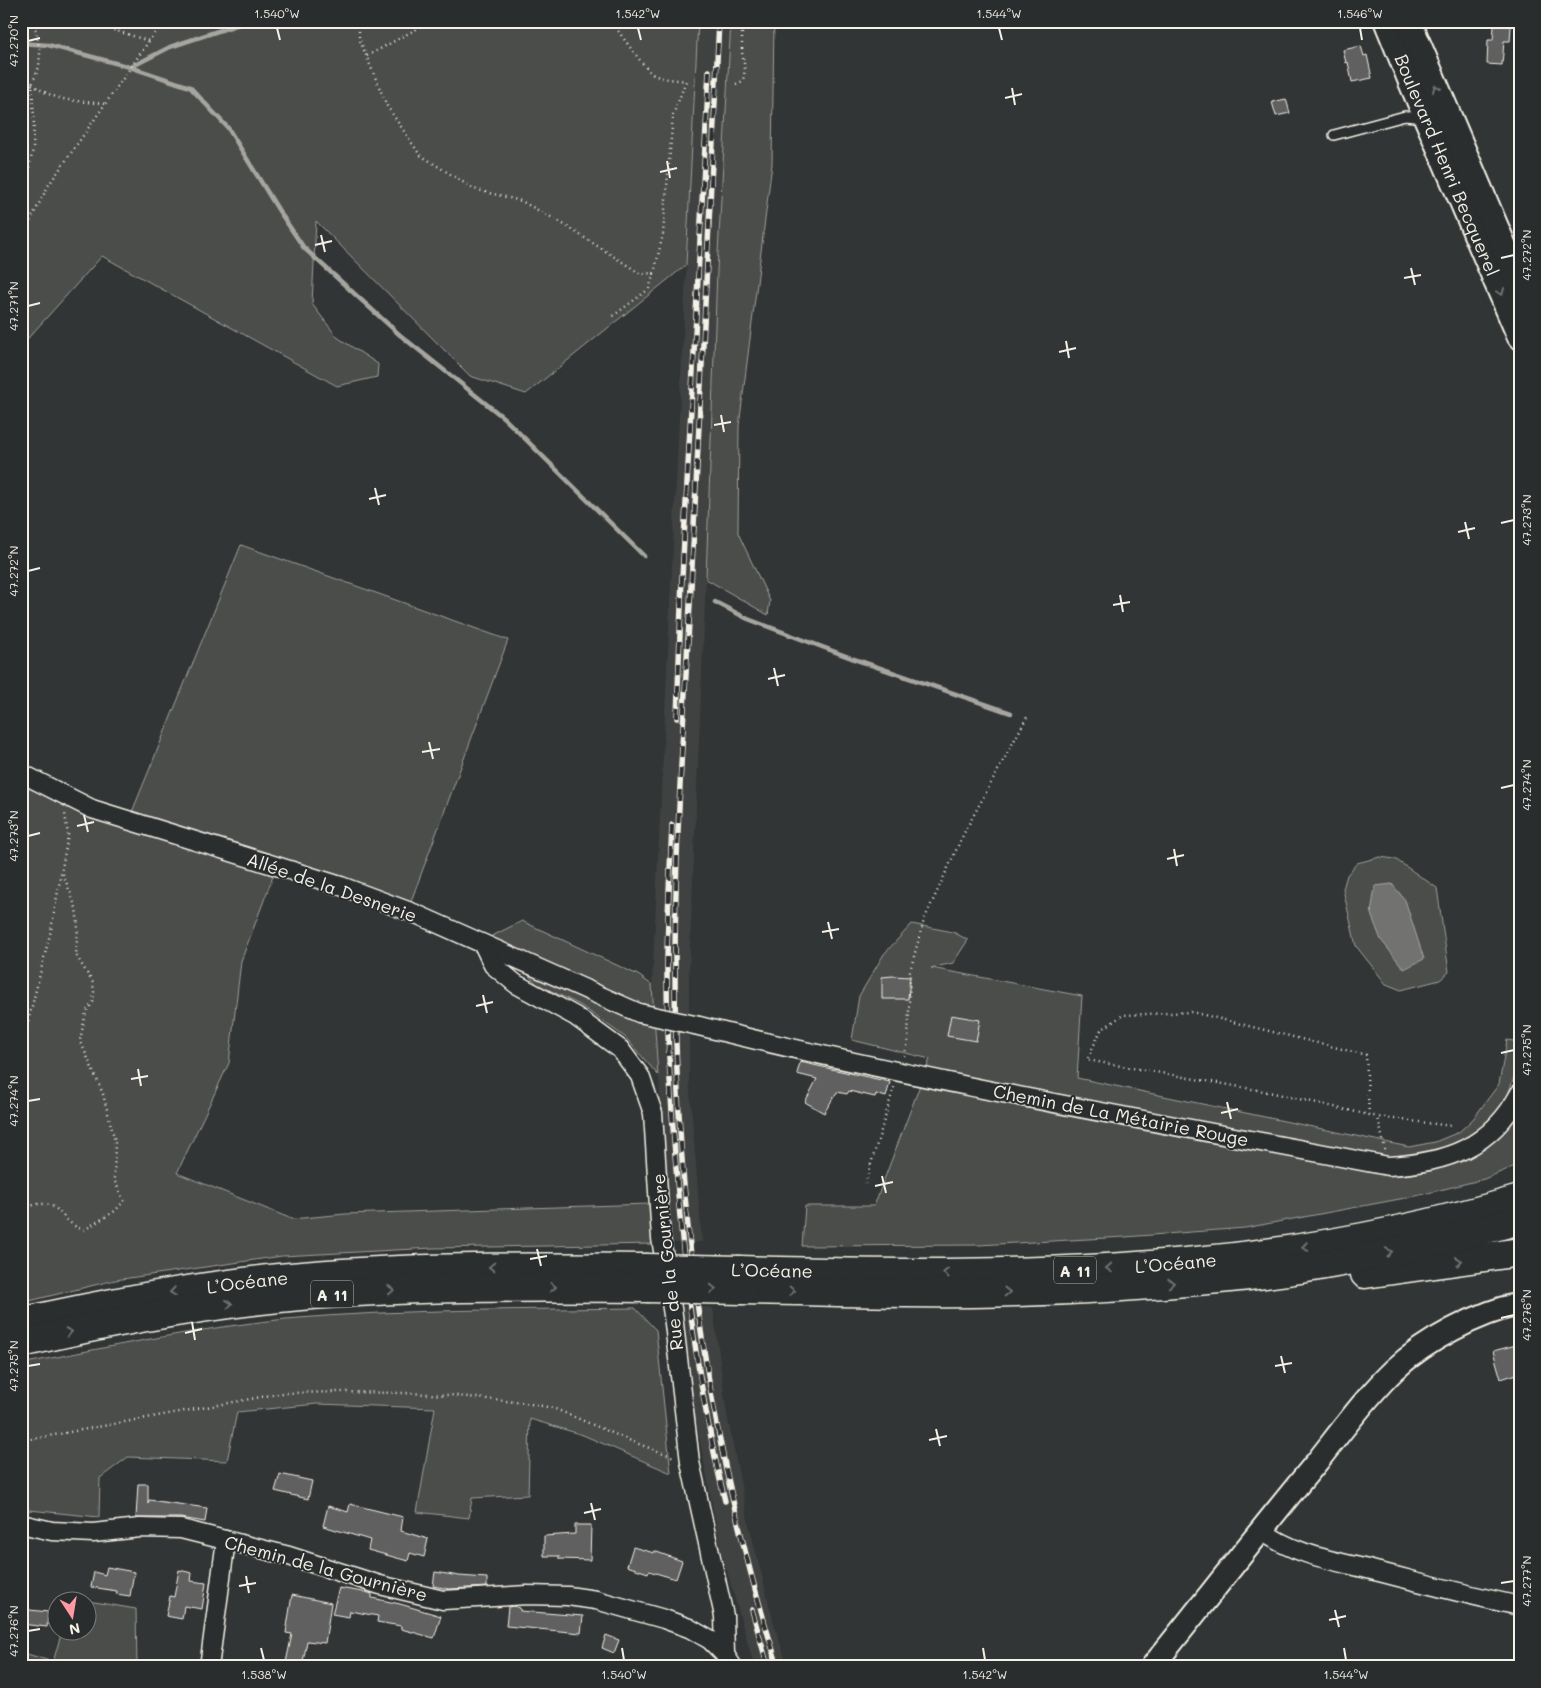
<svg xmlns="http://www.w3.org/2000/svg" width="1541" height="1688" font-family="Mali,sans-serif">
<style>
.built{fill:#404242}
.green{fill:#4b4d4c;stroke:#a09f9a}
.water{fill:#727370;stroke:#a6a5a0}
.lines{fill:none;stroke-linecap:round;stroke-linejoin:round}
.stream{stroke:#a6a5a0;stroke-width:4.5}
.building{fill:#5f605f;stroke:#f4f1e8}
.service-casing{stroke:#f4f1e8;stroke-width:12}
.minor-casing{stroke:#f4f1e8;stroke-width:21}
.tertiary-casing{stroke:#f4f1e8;stroke-width:26}
.secondary-casing{stroke:#f4f1e8;stroke-width:29}
.motorway-casing{stroke:#f4f1e8;stroke-width:31}
.path{stroke:#f4f1e8;stroke-width:2.5;stroke-dasharray:1 4;stroke-linecap:butt}
.service{stroke:#2a2d2e;stroke-width:9}
.minor{stroke:#2a2d2e;stroke-width:18}
.tertiary{stroke:#2a2d2e;stroke-width:22}
.secondary{stroke:#2a2d2e;stroke-width:25}
.motorway{stroke:#2a2d2e;stroke-width:28}
.rail-casing{stroke:#f4f1e8;stroke-width:5.5}
.rail{stroke:#2a2d2e;stroke-width:4;stroke-dasharray:11;stroke-linecap:butt}
.minor-bridge-casing{stroke:#f4f1e8;stroke-width:21;stroke-linecap:butt}
.motorway-bridge-casing{stroke:#f4f1e8;stroke-width:31;stroke-linecap:butt}
.minor-bridge{stroke:#2a2d2e;stroke-width:18}
.motorway-bridge{stroke:#2a2d2e;stroke-width:28}
.oneway{stroke:#71726f}
.ticks{fill:none;stroke:#f4f1e8;stroke-width:2}
.labels{text-anchor:middle;dominant-baseline:central;stroke-width:4;stroke-linejoin:round;paint-order:stroke}
.shield{fill:#2a2d2e;stroke:#b7b6b0;stroke-width:1}
.shield-label{font-size:16px;font-weight:bold;fill:#f4f1e8}
.street-label{font-size:18px;fill:#f4f1e8;stroke:#2a2d2e}
.neatline{fill:none;stroke:#f4f1e8;stroke-width:2}
.ticks-label{font-size:12px;text-anchor:middle;fill:#f4f1e8}
</style>
<rect width="100%" height="100%" fill="#323535"/>
<filter id="ink" filterUnits="userSpaceOnUse"><feTurbulence type="fractalNoise" baseFrequency=".02" numOctaves="2"/><feDisplacementMap in="SourceGraphic" scale="10" xChannelSelector="R" yChannelSelector="G"/><feConvolveMatrix kernelMatrix="1 2 1 2 8 2 1 2 1" color-interpolation-filters="sRGB"/></filter>
<g filter="url(#ink)">
<g class="built">
<path d="M698,21h33l-14,250 -11,308 -17,392v106l13,165 -31,1 -19,-258z"/>
<path d="M678,1306l35,2 14,107 22,110 25,99 14,43h-33l-3,-9 -31,-108 -30,-156z"/>
</g>
<g class="green">
<path d="M21,21h677l-12,244 -160,129 -56,-18 -154,-155 -4,83 25,33 41,27 -1,13 -40,9 -235,-130 -81,90z"/>
<path d="M731,21h43l-2,143 -33,262 -1,107 32,68 -2,14 -62,-36 11,-308z"/>
<path d="M241,545l267,95 -98,264 -130,-46 -39,103 -12,102 -52,110 115,46 53,-5 304,-10 6,40 -222,4 -151,8 -167,24 -94,23v-536l39,21 72,24z"/>
<path d="M1380,857l15,2 42,29 12,84 -9,8 -39,10 -15,-6 -30,-38 -13,-57 4,-14 10,-12z"/>
<path d="M522,921l116,54 14,10 6,90 -33,-38 -45,-32 -43,-21 -47,-47z"/>
<path d="M912,924l41,8 15,8 -15,23 -22,5 151,28 -5,82 332,69 26,-5 24,-10 14,-13 26,-35 8,-44 13,2v18l-14,40 14,18v46l-36,15 -68,17 -171,32 -120,9 -147,8 -176,1 3,-40h69l56,-147 -78,-19 7,-44 25,-42z"/>
<path d="M635,1308l21,22 15,143 -88,-38 -53,-16 -2,76 -56,3 -3,20 -52,-6 18,-104 -118,-4 -80,8 -10,49 -99,-4 -28,21 -1,39 -70,-7 -8,31v-177c88,-17 176,-36 265,-45 116,-10 233,-9 349,-11z"/>
<path d="M88,1601l48,8 1,58h-116v-15l32,10 9,-31 26,-1z"/>
</g>
<path class="water" d="M1392,884l13,16 19,59 -20,10 -23,-29 -10,-26 4,-28z"/>
<g class="lines">
<g class="stream">
<path d="M21,43l27,2 82,22 60,20 38,41 51,83 25,37 96,87 104,83 140,138"/>
<path d="M131,67l39,-20 78,-26"/>
<path d="M715,602l33,17 106,40 157,54"/>
</g>
</g>
<g class="building">
<path d="M1494,26h17l-1,15h-6l-2,24 -15,-1 1,-24h5z"/>
<path d="M1361,46l3,10 3,-1 5,23 -20,4 -4,-20 -2,1 -3,-13z"/>
<path d="M1286,99l4,14 -14,3 -4,-14z"/>
<path d="M893,976l17,1 -2,22h-26v-22z"/>
<path d="M951,1015l29,5 -4,21 -29,-5z"/>
<path d="M800,1062l90,20 -4,15 -10,-3 -1,3 -26,-6 -2,3 -10,-2 -13,21 -19,-11 12,-23 -20,-5z"/>
<path d="M1520,1344v29l-19,6 -8,-28z"/>
<path d="M280,1474l32,7 -4,18 -33,-8z"/>
<path d="M138,1484h10v20l1,-4 58,8 -2,14 -24,-4h-45z"/>
<path d="M350,1504l53,13 -2,14 27,8 -4,18 -14,-4 -2,8 -40,-11 2,-10 -47,-14 5,-20 20,6z"/>
<path d="M575,1525h16l-1,35 -31,-1v-3h-15v-20l31,-2z"/>
<path d="M633,1547l21,6v-2l28,10 -6,18 -27,-8 -1,2 -21,-7z"/>
<path d="M107,1567l27,5 -4,24 -14,-2 1,-3 -26,-4 3,-15 11,3z"/>
<path d="M179,1570l13,3 -1,8 15,2 -4,26 -18,-3 -2,13 -16,-3 4,-20 4,1z"/>
<path d="M435,1572l24,4 28,2v9l-38,2 -16,-3z"/>
<path d="M339,1588l30,5 3,1v4l28,6 41,12 -7,22 -33,-9v-3l-24,-4 1,-6 -28,-5 -1,6 -17,-3z"/>
<path d="M292,1595l39,8 -6,40 -18,-2 -5,26h-17l7,-33 -6,-1z"/>
<path d="M513,1606l7,2v3l63,5 -2,17 -75,-7 2,-19z"/>
<path d="M21,1609l27,3 -1,15 -26,-3z"/>
<path d="M606,1635l13,5 -5,13 -12,-5z"/>
</g>
<g class="lines">
<defs>
<path id="service" d="M1334,135l71,-19 19,2"/>
<g id="minor">
<path d="M21,773l71,36 249,77 75,28 223,99"/>
<path d="M483,944l10,21 23,19 59,32 45,33 20,27 13,37 8,125 12,77 17,147 34,154 1,39"/>
<path d="M699,1026c228,57 459,96 689,140 58,-3 103,-18 132,-73"/>
<path d="M21,1524l31,7 41,2 47,-5 41,1 108,27 91,29 63,15 84,-5 41,1 28,4 68,19 25,9 21,12 15,15 8,12"/>
<path d="M1261,1530c32,25 76,31 114,41 48,12 96,25 145,35"/>
<path d="M209,1667l17,-127"/>
</g>
<path id="tertiary" d="M1152,1667c55,-68 108,-137 164,-204 24,-30 50,-66 78,-93 31,-29 83,-57 126,-66"/>
<g id="secondary">
<path id="s1" d="M1387,21l25,62 108,253"/>
<path d="M1408,21l112,264"/>
</g>
<g id="motorway">
<path id="s2" d="M740,1270c149,4 298,6 446,-8 113,-10 225,-31 334,-63"/>
<path d="M1365,1274l155,-22"/>
<path d="M743,1290c76,1 153,4 229,3 82,-1 165,-6 247,-14 102,-9 202,-32 301,-59"/>
<path id="s3" d="M21,1322c85,-19 171,-35 258,-44 122,-12 244,-11 366,-10"/>
<path d="M21,1343c85,-20 171,-36 258,-45 122,-12 245,-11 368,-10"/>
</g>
</defs>
<use href="#service" class="service-casing"/>
<use href="#minor" class="minor-casing"/>
<use href="#tertiary" class="tertiary-casing"/>
<use href="#secondary" class="secondary-casing"/>
<use href="#motorway" class="motorway-casing"/>
<g class="path">
<path d="M85,21l64,20"/>
<path d="M148,21l9,9 61,-9"/>
<path d="M359,21v17l28,68 33,49 54,34 47,12 39,21 81,52 13,-1 9,-39 10,-119 13,-34c-12,-2 -23,-1 -34,-7 -4,-2 -39,-49 -40,-53"/>
<path d="M367,56l64,-35"/>
<path d="M32,84c26,19 42,16 73,20"/>
<path d="M736,84l7,-3 2,-12 -3,-17v-31"/>
<path d="M21,88l11,-4"/>
<path d="M22,237l3,-49 8,-39 1,-31 -2,-34 7,-17 1,-14 -4,-23 -6,-9"/>
<path d="M21,239l27,-53 115,-165"/>
<path d="M613,316l36,-27 5,-16"/>
<path d="M21,1050l30,-120 17,-95 -3,-21"/>
<path d="M904,1056l4,-13 2,-72 14,-51 40,-87 63,-116"/>
<path d="M1369,1115l-3,-60 -174,-43 -69,3 -22,15 -14,30 182,32 100,23 9,2"/>
<path d="M1385,1150l-7,-33 74,9"/>
<path d="M865,1184l29,-97"/>
<path d="M21,1237l5,-4 -3,-9 2,-16c36,-15 33,15 59,22l31,-19 9,-10 -10,-21 1,-39 -12,-47 -23,-54 6,-28 7,-10 1,-10 -1,-9 -17,-28 2,-30 -2,-17 -14,-37"/>
<path d="M21,1441l262,-48 61,-1 60,1 45,2 76,8 28,5 83,35 38,14"/>
</g>
<use href="#service" class="service"/>
<use href="#minor" class="minor"/>
<use href="#tertiary" class="tertiary"/>
<use href="#secondary" class="secondary"/>
<use href="#motorway" class="motorway"/>
<defs>
<g id="rail">
<path d="M719,21c-9,189 -19,377 -28,566 -7,127 -16,255 -16,382 0,236 32,473 103,698"/>
<path d="M677,718l5,-140 27,-507"/>
<path d="M672,825c-2,48 -5,96 -5,144 0,62 3,123 8,185 8,117 22,232 50,347"/>
<path d="M752,1610l16,57"/>
</g>
</defs>
<use href="#rail" class="rail-casing"/>
<use href="#rail" class="rail"/>
<defs>
<path id="minor-bridge" d="M639,1013l60,13"/>
<g id="motorway-bridge">
<path d="M645,1268l95,2"/>
<path d="M647,1288l96,2"/>
</g>
</defs>
<use href="#minor-bridge" class="minor-bridge-casing"/>
<use href="#motorway-bridge" class="motorway-bridge-casing"/>
<use href="#minor-bridge" class="minor-bridge"/>
<use href="#motorway-bridge" class="motorway-bridge"/>
</g>
<defs><path id="oneway-chevron" d="M-2-3.5L2.5 0L-2 3.5" fill="none" stroke-width="1.6" stroke-linecap="round" stroke-linejoin="round" transform="scale(1.25)"/></defs>
<g class="oneway">
<use href="#oneway-chevron" transform="translate(1436 88) rotate(-113)"/>
<use href="#oneway-chevron" transform="translate(1501 292) rotate(67)"/>
<use href="#oneway-chevron" transform="translate(1305 1247) rotate(170)"/>
<use href="#oneway-chevron" transform="translate(1389 1252) rotate(-11)"/>
<use href="#oneway-chevron" transform="translate(1459 1261) rotate(-9)"/>
<use href="#oneway-chevron" transform="translate(492 1267) rotate(179)"/>
<use href="#oneway-chevron" transform="translate(1109 1268) rotate(177)"/>
<use href="#oneway-chevron" transform="translate(946 1273) rotate(180)"/>
<use href="#oneway-chevron" transform="translate(1171 1283) rotate(-4)"/>
<use href="#oneway-chevron" transform="translate(553 1287)"/>
<use href="#oneway-chevron" transform="translate(713 1289) rotate(1)"/>
<use href="#oneway-chevron" transform="translate(391 1290) rotate(-3)"/>
<use href="#oneway-chevron" transform="translate(792 1291) rotate(1)"/>
<use href="#oneway-chevron" transform="translate(173 1292) rotate(171)"/>
<use href="#oneway-chevron" transform="translate(1007 1292) rotate(-1)"/>
<use href="#oneway-chevron" transform="translate(229 1304) rotate(-7)"/>
<use href="#oneway-chevron" transform="translate(69 1332) rotate(-12)"/>
</g>
</g>
<path class="ticks" d="M277,28l3,12M638,28l3,12M999,28l3,12M1360,28l2,12M28,41l12,-3M1012,88l3,17M1005,98l17,-4M667,161l3,17M660,172l17,-4M321,235l4,17M315,245l17,-4M1501,258l13,-3M1411,268l4,17M1404,278l17,-3M28,306l12,-3M1066,341l3,17M1059,352l17,-4M721,415l3,17M714,425l17,-3M375,488l4,17M369,499l17,-4M1465,522l4,17M1501,523l13,-3M1458,532l17,-4M28,571l12,-3M1120,595l3,17M1113,605l17,-3M774,668l4,18M768,679l17,-4M429,742l4,17M422,752l18,-3M1501,788l13,-3M84,815l4,17M77,826l17,-4M28,836l12,-3M1174,849l3,17M1167,859l17,-4M828,922l4,17M822,932l17,-3M483,995l4,18M476,1006l17,-4M1501,1053l13,-3M138,1069l3,17M131,1079l17,-3M28,1101l12,-2M1227,1102l4,17M1221,1113l17,-4M882,1176l4,17M875,1186l18,-4M537,1249l4,17M530,1259l17,-3M1501,1318l13,-3M192,1322l3,18M185,1333l17,-4M1281,1356l4,17M28,1366l12,-2M1275,1366l17,-3M936,1429l4,17M929,1440l18,-4M591,1503l4,17M584,1513l17,-4M246,1576l3,17M1501,1583l13,-2M239,1586l17,-3M1335,1610l4,17M1329,1620l17,-4M28,1631l12,-2M261,1648l3,12M622,1648l2,12M983,1648l2,12M1344,1648l2,12"/>
<g class="labels">
<g class="shield">
<rect x="1054" y="1256.5" width="42" height="27" rx="4"/>
<rect x="311" y="1280.5" width="42" height="27" rx="4"/>
</g>
<g class="shield-label">
<text x="1075" y="1270">A 11</text>
<text x="332" y="1294">A 11</text>
</g>
<g class="street-label">
<text stroke="none"><textPath href="#s1" startOffset="156">Boulevard Henri Becquerel</textPath></text>
<text transform="translate(332 887) rotate(19)">Allée de la Desnerie</text>
<text transform="translate(1121 1115) rotate(11)">Chemin de La Métairie Rouge</text>
<text transform="translate(667 1262) rotate(-96)">Rue de la Gournière</text>
<text stroke="none"><textPath href="#s2" startOffset="436">L’Océane</textPath></text>
<text transform="translate(772 1270) rotate(1)">L’Océane</text>
<text stroke="none"><textPath href="#s3" startOffset="230">L’Océane</textPath></text>
<text transform="translate(326 1568) rotate(15)">Chemin de la Gournière</text>
</g>
</g>
<rect width="1541" height="1688" fill="none" stroke="#2a2d2e" stroke-width="55"/>
<g transform="translate(72 1616) rotate(168)"><circle r="24" fill="#2a2d2e" stroke="#7b7b78"/>
<path d="M0-4L9 19L0 12L-9 19Z" fill="#ff9aa2"/>
<text y="-8" font-size="14" font-weight="bold" text-anchor="middle" fill="#f4f1e8">N</text>
</g>
<rect x="28" y="28" width="1486" height="1632" class="neatline"/>
<g class="ticks-label">
<text x="277" y="18">1.540°W</text>
<text x="638" y="18">1.542°W</text>
<text x="999" y="18">1.544°W</text>
<text x="1360" y="18">1.546°W</text>
<text transform="translate(14 41) rotate(-90)" y="4">47.270°N</text>
<text transform="translate(1527 255) rotate(-90)" y="4">47.272°N</text>
<text transform="translate(14 306) rotate(-90)" y="4">47.271°N</text>
<text transform="translate(1527 520) rotate(-90)" y="4">47.273°N</text>
<text transform="translate(14 571) rotate(-90)" y="4">47.272°N</text>
<text transform="translate(1527 785) rotate(-90)" y="4">47.274°N</text>
<text transform="translate(14 836) rotate(-90)" y="4">47.273°N</text>
<text transform="translate(1527 1050) rotate(-90)" y="4">47.275°N</text>
<text transform="translate(14 1101) rotate(-90)" y="4">47.274°N</text>
<text transform="translate(1527 1315) rotate(-90)" y="4">47.276°N</text>
<text transform="translate(14 1366) rotate(-90)" y="4">47.275°N</text>
<text transform="translate(1527 1581) rotate(-90)" y="4">47.277°N</text>
<text transform="translate(14 1631) rotate(-90)" y="4">47.276°N</text>
<text x="264" y="1679">1.538°W</text>
<text x="624" y="1679">1.540°W</text>
<text x="985" y="1679">1.542°W</text>
<text x="1346" y="1679">1.544°W</text>
</g>
</svg>
